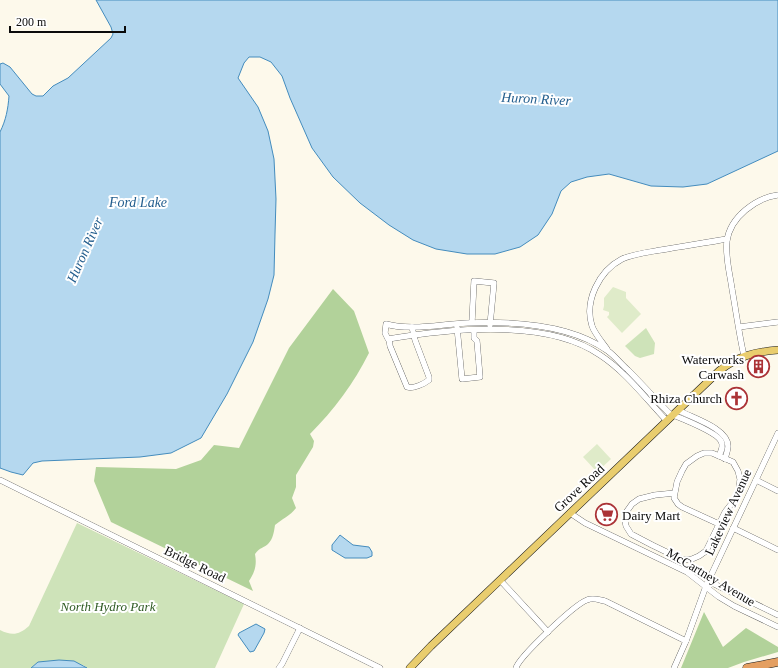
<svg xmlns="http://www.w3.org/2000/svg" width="778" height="668" font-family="Georgia,serif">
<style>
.green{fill:#cee3b9}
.forest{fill:#b2d29a}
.pitch{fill:#dfebc9}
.water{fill:#b5d8ef;stroke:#448cbd}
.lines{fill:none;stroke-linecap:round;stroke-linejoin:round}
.minor-casing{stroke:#3e3e3e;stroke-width:6}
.major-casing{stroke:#1c1c1c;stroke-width:8}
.highway-casing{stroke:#1c1c1c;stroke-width:9}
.minor{stroke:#fff;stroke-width:5.5}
.major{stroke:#e9cd6e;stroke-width:7}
.highway{stroke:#e49f61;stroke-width:8}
.labels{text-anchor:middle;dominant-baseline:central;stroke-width:4;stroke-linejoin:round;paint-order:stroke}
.poi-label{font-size:13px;fill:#0b0b0b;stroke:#fff;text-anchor:end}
.street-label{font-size:13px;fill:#0b0b0b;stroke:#fff}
.park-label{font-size:13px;font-style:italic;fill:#2e5a23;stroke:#fff}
.water-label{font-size:14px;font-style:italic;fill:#235e8e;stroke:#fff}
</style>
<rect width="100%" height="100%" fill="#fdf9eb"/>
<g class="green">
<path d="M646,328l9,15 -1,11 -14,4 -5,-2 -10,-10z"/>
<path d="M77,523l167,81 -29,64h-128l-4,-3 -45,-3 -7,6h-31v-38c12,6 19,5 29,-4z"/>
</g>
<g class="forest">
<path d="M333,289l21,22 15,42c-15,30 -35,57 -59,81l4,7 -1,6 -17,28v12l-4,11 4,10c-6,8 -14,11 -21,17 -1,7 -2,14 -7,19 -4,4 -8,3 -13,10 2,11 0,18 -6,27l4,10 -142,-69 -17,-41 2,-14 80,2 25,-9 13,-15 25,3 50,-100z"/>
<path d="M704,612l19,35 23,-19 32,19v5l-34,10 -16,6h-47z"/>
</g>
<g class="pitch">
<path d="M613,287l13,5v6l15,16 -19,19 -15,-16 2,-2v-3l-6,-2 1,-4v-8z"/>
<path d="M597,444l14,15 -14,13 -14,-15z"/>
</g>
<g class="water">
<path d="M96,0h682v151l-71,33 -24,3 -32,-1 -42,-12 -22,3 -16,5 -10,9 -9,23 -14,21 -18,12 -25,7h-28l-31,-5 -23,-9 -24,-15 -29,-22 -27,-26 -21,-29 -22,-50 -8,-22 -11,-14 -11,-5h-11l-5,6 -6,15 20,29 10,24 6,28 2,40 -1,35 -1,41 -6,24 -15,43 -26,52 -26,44 -30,15 -31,4 -98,4 -9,2 -10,12 -12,-3 -11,-4v-336c6,-12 8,-23 9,-36l-9,-12v-20l3,-1 7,4 22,27 4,2h7l10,-10 15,-8 43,-40 2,-4 -2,-7z"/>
<path d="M340,535l13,10 16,2 3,5v4l-5,2h-22l-13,-8v-5z"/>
<path d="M256,624l9,5 -1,4 -10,18 -4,1 -12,-17 1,-2z"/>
<path d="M59,660l15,1 13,7h-56l7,-6z"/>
</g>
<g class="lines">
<defs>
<g id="minor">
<path d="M472,322l2,-41 20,2 -4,42"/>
<path d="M457,327l5,52 18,-2 -3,-36 -3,-3v-8"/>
<path d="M739,327l39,-5"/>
<path d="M389,339l1,7 17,41c6,2 17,-3 22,-7v-3l-14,-37 -3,-13"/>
<path d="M607,349c-5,-7 -12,-15 -15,-23 -8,-25 7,-55 30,-67 11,-5 27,-7 39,-9 22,-4 44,-7 66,-11"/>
<path d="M744,356c-5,-22 -8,-45 -12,-67 -2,-15 -7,-32 -5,-48 3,-24 29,-43 51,-46"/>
<path d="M678,410c14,8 50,18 50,36 0,4 -2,9 -3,13"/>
<path d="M673,415c10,4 44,18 48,26 3,5 0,10 -2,15"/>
<path d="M667,421c-21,-22 -41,-49 -67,-66 -53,-37 -152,-26 -212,-16l-3,-6 1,-9c25,7 55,0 81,-1 46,-2 103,1 141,28 7,5 13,13 20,19 15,15 29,31 44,46"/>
<path d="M0,480l380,188"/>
<path d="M756,480l22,11"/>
<path d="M675,493l-20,2 -16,4 -7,5 -5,7 -2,10 1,5 5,8 21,11 31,15 9,-1 7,-3 7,-5 19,-39 11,-14 3,-8 1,-11 -2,-8 -5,-9 -21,-9h-8l-7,3 -11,8 -4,7 -5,11 -3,16 4,6 4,3 37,17"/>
<path d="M570,513l15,10 102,49 32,25 15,9 44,21"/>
<path d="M733,528l45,22"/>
<path d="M500,580l48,52"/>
<path d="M708,581l70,34"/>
<path d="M279,668l3,-4 18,-36"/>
<path d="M516,668c3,-11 59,-64 71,-68 6,-3 12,0 18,1l81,40"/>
<path d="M674,668l12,-27 20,-55 72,-153"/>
</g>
<path id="major" d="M410,668l21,-22 288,-275c19,-15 35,-19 59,-21"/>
<path id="highway" d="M747,668l31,-6"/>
</defs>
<use href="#minor" class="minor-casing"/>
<use href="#major" class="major-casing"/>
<use href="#highway" class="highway-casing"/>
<use href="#minor" class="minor"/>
<use href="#major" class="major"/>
<use href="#highway" class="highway"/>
</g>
<defs>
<symbol id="building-ring" viewBox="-11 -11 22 22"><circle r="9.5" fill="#fff" stroke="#ab3337" stroke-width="1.5"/><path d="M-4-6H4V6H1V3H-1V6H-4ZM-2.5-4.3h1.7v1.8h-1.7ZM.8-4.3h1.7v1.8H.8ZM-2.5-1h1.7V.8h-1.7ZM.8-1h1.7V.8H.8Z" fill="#ab3337"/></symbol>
<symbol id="church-ring" viewBox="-11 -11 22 22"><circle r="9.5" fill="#fff" stroke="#ab3337" stroke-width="1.5"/><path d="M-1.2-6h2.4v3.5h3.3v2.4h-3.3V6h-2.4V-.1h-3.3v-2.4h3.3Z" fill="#ab3337"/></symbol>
<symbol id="supermarket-ring" viewBox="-11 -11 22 22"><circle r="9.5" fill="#fff" stroke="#ab3337" stroke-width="1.5"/><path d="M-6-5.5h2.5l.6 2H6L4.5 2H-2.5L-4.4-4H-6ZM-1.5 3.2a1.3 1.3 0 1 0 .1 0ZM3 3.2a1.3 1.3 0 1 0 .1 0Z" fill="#ab3337"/></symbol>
</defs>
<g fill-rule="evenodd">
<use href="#building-ring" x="746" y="354" width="25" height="25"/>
<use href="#church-ring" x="724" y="386" width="25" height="25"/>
<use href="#supermarket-ring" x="594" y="502" width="25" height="25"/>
</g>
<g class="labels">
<g class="poi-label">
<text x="744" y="359">Waterworks<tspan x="744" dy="15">Carwash</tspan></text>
<text x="722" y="398">Rhiza Church</text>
<text x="622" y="515" text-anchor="start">Dairy Mart</text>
</g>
<g class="street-label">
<text transform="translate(579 488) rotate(-43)">Grove Road</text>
<text transform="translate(728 512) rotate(-65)">Lakeview Avenue</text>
<text transform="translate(195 564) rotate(26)">Bridge Road</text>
<text transform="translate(711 577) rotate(31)">McCartney Avenue</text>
</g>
<g class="park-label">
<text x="108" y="606">North Hydro Park</text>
</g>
<g class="water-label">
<text transform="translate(536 99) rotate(3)">Huron River</text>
<text x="138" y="202">Ford Lake</text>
<text transform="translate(85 250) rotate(-66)">Huron River</text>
</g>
</g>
<path d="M10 26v6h115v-6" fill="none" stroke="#0b0b0b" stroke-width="2"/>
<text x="16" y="26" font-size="12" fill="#0b0b0b" stroke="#ffffff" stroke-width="3" paint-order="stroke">200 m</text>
</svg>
